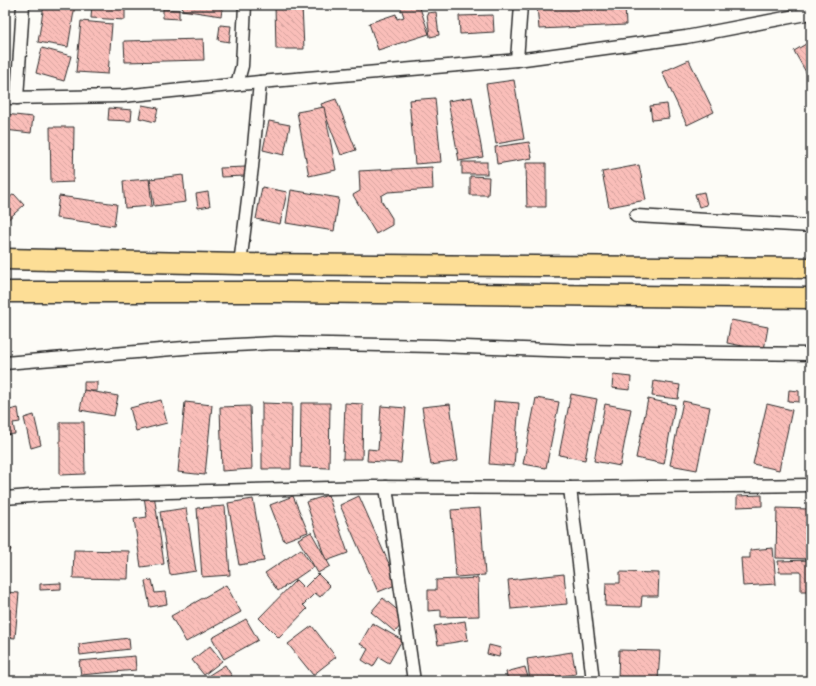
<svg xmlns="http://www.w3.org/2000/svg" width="816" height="686" font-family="'Indie Flower',sans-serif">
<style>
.building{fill:url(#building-back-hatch);stroke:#2b2b2b}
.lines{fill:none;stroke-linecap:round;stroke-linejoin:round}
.minor-casing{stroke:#2b2b2b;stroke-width:15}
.primary-casing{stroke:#2b2b2b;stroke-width:23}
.minor{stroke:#fdfcf7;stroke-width:12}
.primary{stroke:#fdde96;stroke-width:20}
</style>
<defs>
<pattern id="building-back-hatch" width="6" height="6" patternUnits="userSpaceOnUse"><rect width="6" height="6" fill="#fabeb9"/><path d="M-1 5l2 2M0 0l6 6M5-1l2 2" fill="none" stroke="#d6a39f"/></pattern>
</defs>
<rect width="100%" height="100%" fill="#fdfcf7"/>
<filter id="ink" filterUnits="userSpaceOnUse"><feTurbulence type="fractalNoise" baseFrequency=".025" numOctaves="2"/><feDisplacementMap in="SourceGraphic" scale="8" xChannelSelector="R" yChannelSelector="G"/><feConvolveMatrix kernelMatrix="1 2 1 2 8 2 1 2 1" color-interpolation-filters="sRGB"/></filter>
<g filter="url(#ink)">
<g class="building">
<path d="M5,5h4l-4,21z"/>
<path d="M44,5h31l-7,42 -30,-5z"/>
<path d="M92,5h33v15l-34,-2z"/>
<path d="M183,5h40l-2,11 -39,-6z"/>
<path d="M275,5h27l2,44h-28z"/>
<path d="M400,5h19l10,29 -51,16 -9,-27 27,-9 1,5 7,-2z"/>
<path d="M537,5h88l1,20 -87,4z"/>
<path d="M163,9l16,1v9l-16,-1z"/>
<path d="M436,12l3,23 -9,2 -3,-24z"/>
<path d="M493,15l1,17 -34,2 -1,-18z"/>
<path d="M81,21l31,3 -4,50 -32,-2z"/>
<path d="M220,25l11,1 -2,16 -11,-2z"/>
<path d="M203,39l1,21 -79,2 -1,-21z"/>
<path d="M811,41v40l-17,-30z"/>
<path d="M42,48l29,8 -7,25 -28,-8z"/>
<path d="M689,60l25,52 -27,13 -25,-53z"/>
<path d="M514,80l10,59 -28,5 -10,-60z"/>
<path d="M472,97l11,60 -24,4 -11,-60z"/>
<path d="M435,98l6,64 -26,2 -6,-64z"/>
<path d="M336,99l20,51 -15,5 -20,-51z"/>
<path d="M667,104l2,14 -17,2 -2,-14z"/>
<path d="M142,105l16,3 -3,14 -16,-4z"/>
<path d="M324,107l12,63 -27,6 -12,-64z"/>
<path d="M109,108l23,2 -1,11 -23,-1z"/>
<path d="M5,114l28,3 -2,16 -26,-3z"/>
<path d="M269,121l21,4 -6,30 -21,-5z"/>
<path d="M50,127h24l-1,55 -22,1z"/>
<path d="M529,142l3,16 -35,6 -2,-17z"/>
<rect x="462" y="162" width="25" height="12"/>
<path d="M526,163h20v44h-19z"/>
<path d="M639,165l7,35 -37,7 -7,-35z"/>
<path d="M246,167v9l-25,1 -1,-9z"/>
<path d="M432,167l1,22 -45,3 -7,4 1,6 10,16v7l-16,9 -23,-39 7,-4 -1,-20z"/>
<path d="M183,175l3,27 -32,4 -4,-27z"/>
<path d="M470,176l19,1 -1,18h-18z"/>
<path d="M149,179l3,27 -27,2 -2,-27z"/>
<path d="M262,187l25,5 -7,32 -24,-5z"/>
<path d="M291,190l48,8 -5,33 -48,-8z"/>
<path d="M208,192l2,14 -12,2 -2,-14z"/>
<path d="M704,192l3,13 -8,2 -4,-13z"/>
<path d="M14,194l10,11 -19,17v-21z"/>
<path d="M59,196l58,8 -3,22 -58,-8z"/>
<path d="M731,320l37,7 -4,23 -37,-7z"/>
<path d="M613,375l18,2 -1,13 -18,-2z"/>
<path d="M654,381l26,4 -2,14 -26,-3z"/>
<rect x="84" y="382" width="13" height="9"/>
<path d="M84,390l34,6 -4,20 -34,-6z"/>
<path d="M789,390l10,1v11l-11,-1z"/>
<path d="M571,394l26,5 -12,61 -26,-5z"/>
<path d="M536,398l23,4 -13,66 -23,-4z"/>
<path d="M648,399l27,6 -11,59 -28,-6z"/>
<path d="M161,400l6,23 -31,8 -6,-23z"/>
<path d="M494,401l25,2 -5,63 -25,-2z"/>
<path d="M683,401l27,6 -13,63 -27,-5z"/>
<path d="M185,402l27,3 -7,70 -27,-3z"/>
<path d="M262,403l30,1 -1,65h-29z"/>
<path d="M301,403h29l-1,65 -29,-1z"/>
<path d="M345,403l18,1 -1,55h-19z"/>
<path d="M450,404l8,57 -27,4 -9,-58z"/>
<path d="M605,404l26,5 -11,57 -26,-5z"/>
<path d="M767,404l25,6 -13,60 -26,-6z"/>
<path d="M250,406l2,63 -30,2 -2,-64z"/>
<path d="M381,406l25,2 -5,55 -34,-2 1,-12 10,1z"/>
<path d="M18,408l2,14 -7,1 2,11 -10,1v-24z"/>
<path d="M34,415l7,30 -10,3 -7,-30z"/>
<path d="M60,422h24l1,52 -25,1z"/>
<path d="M154,494l10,70 -23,3 -7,-48 13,-2 -3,-21z"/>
<path d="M328,495l20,58 -22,8 -20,-59z"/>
<path d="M762,495v11l-25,1v-11z"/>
<path d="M293,496l15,36 -24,9 -14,-36z"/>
<path d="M359,496l39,88 -20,8 -38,-87z"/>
<path d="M253,499l11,62 -25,4 -11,-62z"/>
<path d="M225,506l5,69 -28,2 -5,-69z"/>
<path d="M186,508l10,63 -26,4 -10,-63z"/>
<path d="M480,508l5,67 -29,2 -5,-67z"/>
<path d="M777,508l31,1 -1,39h4v11l-35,-1z"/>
<path d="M311,532l19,34 -12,7 -20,-34z"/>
<path d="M5,546l6,3 -6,12z"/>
<path d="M773,548l3,36 -33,2 -2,-28h9v-8z"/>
<path d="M301,549l12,18 -35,24 -13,-18z"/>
<path d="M74,550l55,1 -1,28 -55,-1z"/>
<path d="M811,560v31h-10v-19h-22l-1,-11z"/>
<path d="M620,572l39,1 -1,23h-16l-1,11 -36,-1 1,-23h14z"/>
<path d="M318,574l12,12 -10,11 -5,-4 -12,12 4,4 -28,29 -20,-20 37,-38 8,8z"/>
<path d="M564,574l3,30 -56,5 -3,-29z"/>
<path d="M478,578l1,38 -38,1v-7l-13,1v-21h8v-10z"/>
<path d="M152,580l3,13 10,-1 2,12 -17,3 -5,-26z"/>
<path d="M61,583v6l-21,1v-6z"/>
<path d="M226,585l15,27 -55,30 -15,-26z"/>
<path d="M5,592l14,1 -4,45 -10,-1z"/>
<path d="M383,598l24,20 -12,14 -24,-20z"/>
<path d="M246,619l12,21 -34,19 -12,-21z"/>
<path d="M465,621l3,19 -30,5 -4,-19z"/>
<path d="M372,623l30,17 -13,23 -10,-6 -6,10 -11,-7 6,-11 -8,-5z"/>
<path d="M312,626l24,31 -23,18 -25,-31z"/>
<path d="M129,638l1,11 -50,6 -1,-11z"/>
<path d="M489,645l12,3 -2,9 -12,-3z"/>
<path d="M210,646l12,15 -18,14 -12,-15z"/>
<path d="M619,650l41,1 -2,29 -40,-2z"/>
<path d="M572,652l4,22 -46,7 -3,-22z"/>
<path d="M135,656l1,14 -55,5 -2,-14z"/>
<path d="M225,665l10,16h-26l-3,-4z"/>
<path d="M525,667l4,14h-21l-2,-9z"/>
</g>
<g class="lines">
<defs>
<g id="minor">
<path d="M517,60l4,-55"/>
<path d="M237,84l5,-18 3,-61"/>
<path d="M5,98l118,-2 137,-14 257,-22 169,-23 125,-24"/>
<path d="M17,98l6,-93"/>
<path d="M636,216l175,10"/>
<path d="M240,264l12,-97 8,-85"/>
<path d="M5,363l191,-16 79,-4 161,3 141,5 234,3"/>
<path d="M386,487l28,194"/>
<path d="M570,488l23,193"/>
<path d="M5,498l38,-3 327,-8 200,1 241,-3"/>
</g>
<g id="primary">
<path d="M5,259l235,5 571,4"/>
<path d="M5,292h280l526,6"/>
</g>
</defs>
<use href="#minor" class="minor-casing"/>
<use href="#primary" class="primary-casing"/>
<use href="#minor" class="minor"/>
<use href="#primary" class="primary"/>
</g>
</g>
<rect width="816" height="686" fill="none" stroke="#fdfcf7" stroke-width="20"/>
<rect x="10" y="10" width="796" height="666" fill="none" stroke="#2b2b2b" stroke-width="1.5" filter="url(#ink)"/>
</svg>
